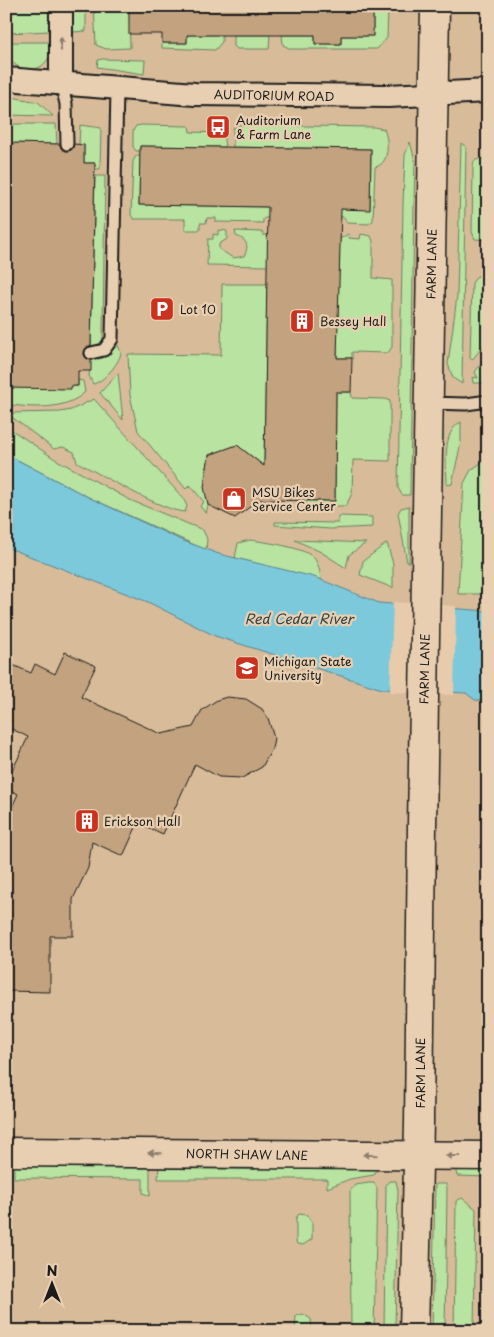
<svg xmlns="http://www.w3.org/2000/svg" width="494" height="1337" font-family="'Playpen Sans',sans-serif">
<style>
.built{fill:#d8bc9a}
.green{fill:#b8e3a0;stroke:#6a805e}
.water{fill:#7dc9dc;stroke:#56848f}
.pier{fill:#e7cbaa}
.building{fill:#c3a37f;stroke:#1c1c1c}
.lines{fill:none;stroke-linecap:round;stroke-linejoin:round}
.lane-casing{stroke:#1c1c1c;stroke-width:15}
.street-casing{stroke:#1c1c1c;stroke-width:26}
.secondary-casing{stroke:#1c1c1c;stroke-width:31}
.lane{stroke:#e9cfb1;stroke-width:11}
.street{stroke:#e9cfb1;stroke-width:22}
.secondary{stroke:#e9cfb1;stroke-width:28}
.oneway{fill:#8d7e6e}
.labels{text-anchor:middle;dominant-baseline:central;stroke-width:4.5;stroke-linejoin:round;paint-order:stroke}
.street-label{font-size:12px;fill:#1c1c1c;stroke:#e9cfb1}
.poi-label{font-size:12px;fill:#1c1c1c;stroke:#e9cfb1;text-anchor:start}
.water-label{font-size:14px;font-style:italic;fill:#34474c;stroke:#e9cfb1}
</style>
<rect width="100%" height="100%" fill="#e7cbaa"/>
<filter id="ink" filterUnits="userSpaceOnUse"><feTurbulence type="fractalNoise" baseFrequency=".02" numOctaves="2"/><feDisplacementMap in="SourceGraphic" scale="10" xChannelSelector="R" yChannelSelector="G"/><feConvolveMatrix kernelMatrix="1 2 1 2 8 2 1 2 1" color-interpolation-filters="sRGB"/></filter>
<g filter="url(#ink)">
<rect class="built" x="6" y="6" width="482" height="1325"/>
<g class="green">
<path d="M7,6h43v25l-43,2z"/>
<path d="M73,6h13v25l-13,1z"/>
<path d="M94,6h35l1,42 -24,1 -10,-4z"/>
<path d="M373,6h3l1,4h11l-1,28 -10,11h-86l-8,-4 -1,-10h33v9h26v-8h32z"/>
<path d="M187,35h35v7l-7,8 -53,-2v-5h25z"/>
<path d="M234,35h36l-1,14h-32l-3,-3z"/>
<path d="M6,42h46c0,38 -46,36 -46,0z"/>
<path d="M102,59l43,1 -1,14 -47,-7 1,-7z"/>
<path d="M6,96l32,6 15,14 -47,-1z"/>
<path d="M15,124h41l1,20 -49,-1v-13z"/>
<path d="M80,125l21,3 -1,41h-5v-6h-11v-18l-5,-1z"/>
<path d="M141,125l48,1 1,6 33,1 2,14 -85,-1v5h-4l-3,-4v-16l3,-5z"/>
<path d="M239,125l135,2 10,2c5,12 6,35 -9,38l-2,54 -5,3 -21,-1 -3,-6h-3l-4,-8h33l1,-60 -138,-2v-19z"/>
<path d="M410,142l5,18 -1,45 -4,290h-8l-4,-7 5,-284 2,-49z"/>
<path d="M461,143l5,4 -4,237 -9,-6 -5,-14 9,-68z"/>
<path d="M136,156h4l-1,49 132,2v9l-8,3v4l-47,-1v-4h-9l-1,5h-6v7h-15v-11h-51l-3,-4 2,-54z"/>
<path d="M481,158l7,3v79l-13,-1 -3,-7 1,-65 1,-6z"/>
<path d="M95,176h10l-2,159 -1,11 -11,4z"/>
<path d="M218,230l9,1v8l-8,5v5l14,9 11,-2c6,-11 2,-17 -8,-20l-1,-5 28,1v3h4v3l4,1 -3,27 -61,-1 1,-26h5v-5l5,1z"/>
<path d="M348,234l1,4 11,1 1,-5 10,2 2,5v37l19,2v67l-4,6 -36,-1v6h-15l2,-109 1,-10z"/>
<path d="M477,276h11v64l-16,20 -2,-2 2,-75z"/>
<path d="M222,284h45l-3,182 -27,-21 -28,10 -4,22 3,28 -2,9 -6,-8 4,-4 -14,-17 -4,4 -48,-58 -8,-36 -2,-41 93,1z"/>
<path d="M118,345l3,8c-2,11 -18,29 -28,31l-4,-8 2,-16 12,-2z"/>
<path d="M488,355v28h-15l-1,-6 6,1 -3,-6z"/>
<path d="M118,373l5,47 -23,-27z"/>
<path d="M78,380l5,1 2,11c-19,19 -55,16 -79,12v-16l72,-2z"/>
<path d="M336,392h15l1,6 33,1 5,2v60l-37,-1 -1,33 -6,13h-40v-5h29z"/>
<path d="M94,399l89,99 4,8 -2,6c-20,0 -87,-39 -108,-50l-3,-10 -11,-5 -9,2 -45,-34 1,-2 50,-1 11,-2z"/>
<path d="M461,422v20l-9,42 -5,1c0,-19 -6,-53 14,-63z"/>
<path d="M6,426l49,33 75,41 73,30 4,9 -1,11 -118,-53 -82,-43z"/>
<path d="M488,458v136h-30l6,-111 7,-13z"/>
<path d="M409,506v56h-2l-9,-49 3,-5z"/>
<path d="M338,516l34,1v10l-42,2 -55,-4v-3l63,1z"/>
<path d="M250,540c16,2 52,7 63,17 6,6 7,15 8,23l-86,-22 3,-15z"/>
<path d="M295,540h2l69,3 -17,12 -3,13 -25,-16z"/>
<path d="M387,543l6,21v24l-33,-13 3,-14z"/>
<path d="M14,1164l136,2v30l-7,-3v-14l-129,-1z"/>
<path d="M159,1165l219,3 -4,7 -24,4 -23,9v-9h-169z"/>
<path d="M455,1167h33v10l-31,-1z"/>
<path d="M389,1181h7l2,9 -3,141h-11l2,-146z"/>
<path d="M369,1183h5l3,5 -3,143h-23l-1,-140 5,-6z"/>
<path d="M435,1184h11l1,4 -2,143h-13z"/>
<path d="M462,1198l14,11 -2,122h-20l2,-130z"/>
<path d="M299,1214l8,1 5,8v16l-9,6 -6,-1 -1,-3v-23z"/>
<path d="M303,1314l8,5 1,12h-17l1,-15z"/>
</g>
<path class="water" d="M6,454l82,43 93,43 38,14 95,23 65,26 109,8v90l-13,-1 -9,-7 -84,-4 -167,-53 -67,-34 -142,-55z"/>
<path class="pier" d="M393,602l63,4 -2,89 -64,-3z"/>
<g class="building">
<path d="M129,6h244v30h-32v8h-26v-9h-128v8h-25v-9h-33z"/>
<path d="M6,143l54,1 1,4 6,3 4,-1 3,-6 10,1v18h11l-4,182 -5,3 -2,6 2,4 5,2v11h-13v15h-7v3l-65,-1z"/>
<path d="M140,146l231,3 -1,61 -29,-1 -4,149h15l-1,34h-15l-1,109 -76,-1 -24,18 -27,-13 -4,-18 5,-32 28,-10 27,21 4,-259 -129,-2z"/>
<path d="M65,652l31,14 -15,31 80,37 32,-7 9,-17 15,-10 10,-3 19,2 16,10 6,9 6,20 -2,11 -10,18 -20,11 -23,-1 -24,-13 -32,70 -25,-11 -15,33 -31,-14 -4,26 -15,31v37h-23v56l-44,-1v-171l12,-26 -12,-6v-4l22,-47 -20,-10 4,-7 -6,-3v-55l25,11 4,-9 20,10z"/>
</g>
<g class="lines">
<defs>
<g id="lane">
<path d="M61,82l5,22 1,40"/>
<path d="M91,353l13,-3 8,-11 5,-251"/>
<path d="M428,403l38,1 22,-3"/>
</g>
<g id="street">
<path d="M61,6v76"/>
<path d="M6,79l189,15 193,2 100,-5"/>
</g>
<g id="secondary">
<path d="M6,1152l482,4"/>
<path d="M414,1331l5,-208 3,-296 13,-821"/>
</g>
</defs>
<use href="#lane" class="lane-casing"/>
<use href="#street" class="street-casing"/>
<use href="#secondary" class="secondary-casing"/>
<use href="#lane" class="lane"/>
<use href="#street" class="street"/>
<use href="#secondary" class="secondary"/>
</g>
<defs><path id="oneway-solid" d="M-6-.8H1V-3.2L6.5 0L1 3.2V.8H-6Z" transform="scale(1.25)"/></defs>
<g class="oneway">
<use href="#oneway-solid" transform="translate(61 44) rotate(-90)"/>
<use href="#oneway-solid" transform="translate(155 1153) rotate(-179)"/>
<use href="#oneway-solid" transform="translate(370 1155) rotate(-179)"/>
<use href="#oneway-solid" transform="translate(453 1156) rotate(180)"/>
</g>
</g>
<defs>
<symbol id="bus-square" viewBox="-11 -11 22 22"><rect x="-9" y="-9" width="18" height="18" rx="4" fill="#c8321e" stroke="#e9cfb1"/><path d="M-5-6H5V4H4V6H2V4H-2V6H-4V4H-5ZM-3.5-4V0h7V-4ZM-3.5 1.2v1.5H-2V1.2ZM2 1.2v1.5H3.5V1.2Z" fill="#fff"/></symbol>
<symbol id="parking-square" viewBox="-11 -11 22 22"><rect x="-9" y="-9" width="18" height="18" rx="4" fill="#c8321e" stroke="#e9cfb1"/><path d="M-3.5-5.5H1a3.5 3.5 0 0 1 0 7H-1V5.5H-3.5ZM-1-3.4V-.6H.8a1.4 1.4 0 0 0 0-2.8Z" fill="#fff"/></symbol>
<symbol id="building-square" viewBox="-11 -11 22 22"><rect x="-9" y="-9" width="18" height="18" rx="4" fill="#c8321e" stroke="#e9cfb1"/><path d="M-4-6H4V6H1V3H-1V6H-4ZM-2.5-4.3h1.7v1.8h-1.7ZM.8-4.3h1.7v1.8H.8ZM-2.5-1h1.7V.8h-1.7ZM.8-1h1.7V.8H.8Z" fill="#fff"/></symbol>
<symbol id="shop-square" viewBox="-11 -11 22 22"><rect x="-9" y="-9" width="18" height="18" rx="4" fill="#c8321e" stroke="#e9cfb1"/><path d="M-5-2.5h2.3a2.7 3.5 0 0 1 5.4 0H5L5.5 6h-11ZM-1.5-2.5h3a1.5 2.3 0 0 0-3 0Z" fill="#fff"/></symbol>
<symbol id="university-square" viewBox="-11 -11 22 22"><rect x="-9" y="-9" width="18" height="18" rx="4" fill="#c8321e" stroke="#e9cfb1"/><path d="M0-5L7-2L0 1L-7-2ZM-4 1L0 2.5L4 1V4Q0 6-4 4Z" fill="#fff"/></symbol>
</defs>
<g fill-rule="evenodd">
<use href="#bus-square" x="204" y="113" width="28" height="28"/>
<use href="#parking-square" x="148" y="295" width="28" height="28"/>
<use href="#building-square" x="288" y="307" width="28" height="28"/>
<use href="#shop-square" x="220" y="485" width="28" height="28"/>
<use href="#university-square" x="233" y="654" width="28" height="28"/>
<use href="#building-square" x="73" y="807" width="28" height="28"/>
</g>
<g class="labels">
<g class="street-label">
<text transform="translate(274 95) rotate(1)">AUDITORIUM ROAD</text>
<text transform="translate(431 264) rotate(-89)">FARM LANE</text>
<text transform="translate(424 669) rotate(-89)">FARM LANE</text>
<text transform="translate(420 1073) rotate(-90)">FARM LANE</text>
<text transform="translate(247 1154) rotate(1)">NORTH SHAW LANE</text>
</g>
<g class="poi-label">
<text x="236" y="120">Auditorium<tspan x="236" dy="14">&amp; Farm Lane</tspan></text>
<text x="180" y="309">Lot 10</text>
<text x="320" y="321">Bessey Hall</text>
<text x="252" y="492">MSU Bikes<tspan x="252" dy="14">Service Center</tspan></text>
<text x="264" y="661">Michigan State<tspan x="264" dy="14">University</tspan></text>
<text x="104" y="821">Erickson Hall</text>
</g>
<g class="water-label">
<text x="299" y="618">Red Cedar River</text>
</g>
</g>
<rect width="494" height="1337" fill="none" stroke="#e9cfb1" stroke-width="25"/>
<rect x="12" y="12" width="469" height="1312" fill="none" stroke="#1c1c1c" stroke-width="2" filter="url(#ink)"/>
<g transform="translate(52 1284)" stroke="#e9cfb1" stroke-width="4" paint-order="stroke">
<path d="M0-4L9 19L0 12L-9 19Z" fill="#1c1c1c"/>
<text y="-8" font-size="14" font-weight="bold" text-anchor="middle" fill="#1c1c1c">N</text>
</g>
</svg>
